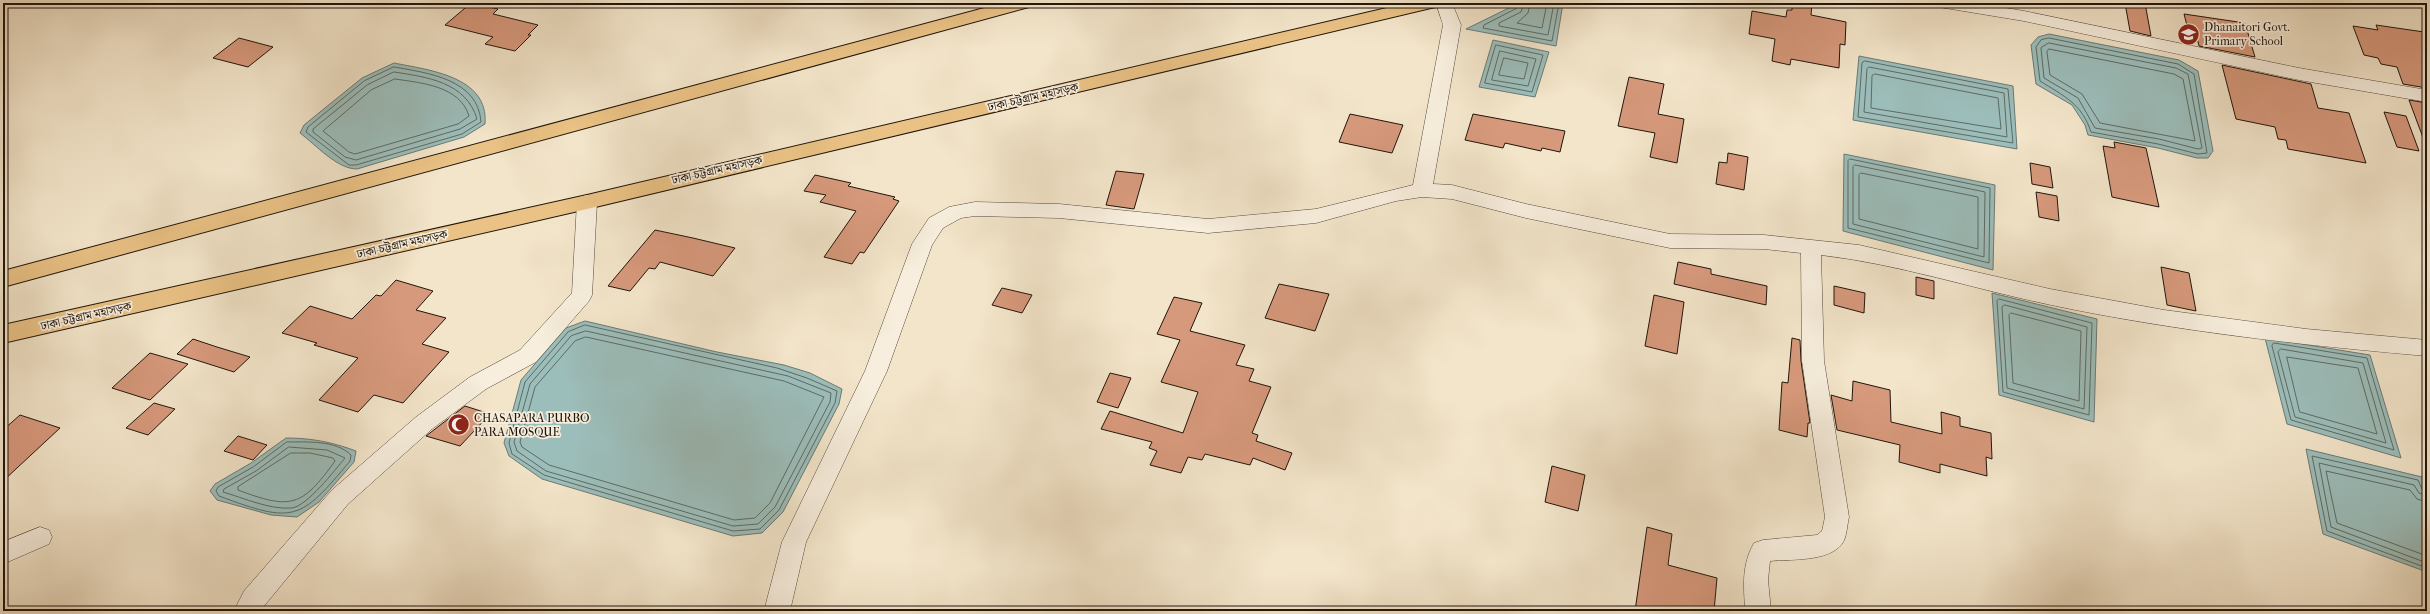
<svg xmlns="http://www.w3.org/2000/svg" width="2430" height="614" font-family="'IM FELL French Canon','Noto Serif Bengali',serif">
<style>
.water{fill:#9cbebb;stroke:#6a7a75}
.lines{fill:none;stroke-linecap:round;stroke-linejoin:round}
.shore{stroke:#5e6a64;stroke-width:1}
.building{fill:#d7997c;stroke:#20150c}
.minor-casing{stroke:#55493c;stroke-width:1}
.trunk-casing{stroke:#20150c;stroke-width:2}
.minor{fill:#f7eedd;fill-rule:evenodd}
.trunk{fill:#eac285;fill-rule:evenodd}
.labels{text-anchor:middle;dominant-baseline:central;stroke-width:3.5;stroke-linejoin:round;paint-order:stroke}
.poi-label{font-size:12px;fill:#20150c;stroke:#f7eedd;text-anchor:start}
.street-label{font-size:12px;fill:#20150c;stroke:#f7eedd}
</style>
<rect width="100%" height="100%" fill="#f3e5ca"/>
<filter id="stains"><feTurbulence type="fractalNoise" baseFrequency=".005" numOctaves="4"/><feColorMatrix values="0 0 0 0 .2 0 0 0 0 .09 0 0 0 0 .02 0 0 0 .5 -.17"/></filter>
<radialGradient id="worn" r=".72"><stop offset=".6" stop-color="#630" stop-opacity="0"/><stop offset="1" stop-color="#630" stop-opacity=".3"/></radialGradient>
<g class="water">
<path d="M1519,3h44l-7,43 -90,-17z"/>
<path d="M2049,34l130,26 19,11 15,80 -5,7h-11l-39,-10 -70,-13 -3,-10 -13,-20 -36,-21 -5,-39 7,-8z"/>
<path d="M1493,40l56,12 -14,45 -56,-10z"/>
<path d="M1859,56l154,30 4,63 -164,-29z"/>
<path d="M394,63c34,7 95,13 91,61l-21,13 -107,32c-20,0 -41,-24 -57,-36l4,-8 58,-47z"/>
<path d="M1844,154l151,31 -2,85 -150,-39z"/>
<path d="M1992,293l105,26 -3,103 -95,-27z"/>
<path d="M585,321l132,31 67,13 26,8 32,16 -3,15 -56,108 -21,21 -29,3 -191,-57 -33,-23 -5,-13 17,-63 45,-52z"/>
<path d="M2265,338l105,17 31,103 -114,-34z"/>
<path d="M286,438c25,0 46,4 70,13l-2,11 -35,40 -22,15 -26,-2 -54,-15 -7,-9 5,-7 36,-21z"/>
<path d="M2306,449l116,28 5,15v80l-104,-38z"/>
</g>
<g class="lines">
<g class="shore">
<path d="M1519,3l-2,5 -33,17 -1,3 69,13 7,-38"/>
<path d="M1524,3l-3,9 -22,11v3l49,9 6,-32"/>
<path d="M1530,3l-2,10 -11,10 25,5 5,-25"/>
<path d="M2049,38l129,26 16,10 13,79 -9,1 -40,-10 -67,-12c-9,-28 -27,-36 -51,-51l-4,-34 5,-7z"/>
<path d="M2049,43l127,25 12,6 14,74 -4,1 -39,-10 -64,-11 -17,-30 -34,-20 -3,-30z"/>
<path d="M1496,45l47,10 -11,37 -47,-9z"/>
<path d="M2049,49l125,25 9,5 12,62 -95,-18 -18,-29 -32,-19 -3,-23z"/>
<path d="M1500,51l36,8 -8,27 -36,-6z"/>
<path d="M1504,58l24,5 -4,16 -25,-4z"/>
<path d="M1865,61l143,28 5,54 -155,-26 4,-54z"/>
<path d="M394,67c34,6 84,12 87,55l-19,12 -106,31h-7l-43,-33 2,-5 56,-46z"/>
<path d="M1869,67l135,26 3,44 -143,-25 3,-43z"/>
<path d="M394,72c33,5 72,10 83,47l-17,10 -104,31 -11,-3 -32,-25v-3l54,-44z"/>
<path d="M1875,74l123,24 3,31 -130,-21 1,-32z"/>
<path d="M395,79c27,4 65,7 74,37l-11,8 -103,30 -6,-2 -26,-21 48,-41z"/>
<path d="M1850,159l140,29 -1,75 -141,-35v-67z"/>
<path d="M1855,165l130,27 -1,65 -131,-33v-57z"/>
<path d="M1861,173l117,24v52l-119,-30v-44z"/>
<path d="M1999,299l93,24 -3,92 -86,-23 -6,-91z"/>
<path d="M2005,305l82,22 -3,82 -77,-21 -5,-81z"/>
<path d="M2011,313l70,18 -2,70 -66,-18 -4,-68z"/>
<path d="M585,325l192,43 30,10 30,13 -2,12 -56,107 -19,19 -27,2 -189,-56 -32,-21 -3,-11 16,-61 43,-50z"/>
<path d="M586,331l202,45 43,17 -1,9 -55,105 -17,17 -25,2 -187,-55 -29,-20 -3,-9 16,-58 41,-48z"/>
<path d="M586,337l198,44 40,16 -54,106 -15,15 -21,2 -185,-55 -27,-18 -2,-5 15,-55 40,-46z"/>
<path d="M2274,343l93,15 27,92 -103,-30 -19,-74z"/>
<path d="M2281,349l82,14 23,80 -91,-26 -17,-65z"/>
<path d="M2287,357l71,11 19,66 -77,-22z"/>
<path d="M287,442c20,0 49,-2 64,13l-1,6c-50,60 -56,63 -131,35l-3,-5 2,-4 35,-20z"/>
<path d="M289,447l38,3 18,8c-10,12 -38,48 -53,50 -22,2 -48,-10 -69,-16l1,-3 32,-18z"/>
<path d="M291,453h19l23,5 2,3c-33,46 -44,49 -97,29v-3z"/>
<path d="M2427,491l-5,-2 -4,-9 -106,-24 15,75 100,37"/>
<path d="M2427,496l-8,-3 -5,-8 -95,-22 12,64 96,36"/>
<path d="M2427,502l-10,-3 -7,-9 -84,-19 11,52 90,33"/>
</g>
</g>
<g class="building">
<path d="M471,3l27,6 -5,5 45,11 -10,10h3l-16,16 -30,-7 8,-7 -48,-12z"/>
<path d="M1792,3h20l-1,12 35,7 -1,23 -5,-1 -1,24 -48,-9 -1,6 -18,-4 3,-22 -26,-5 3,-23 34,6 1,-7h5z"/>
<path d="M2125,3h20l6,33 -21,-5z"/>
<path d="M2184,14l61,9 10,34 -56,-11 -2,-8 -7,-1z"/>
<path d="M2376,25l48,7 3,7v49l-24,-4 -6,-17 -16,-3 -3,-6 -14,-3 -11,-29 25,4z"/>
<path d="M239,38l34,9 -25,20 -35,-9z"/>
<path d="M2222,65l89,19 7,24 31,5 17,50 -78,-14 -2,-9 -8,-1 -3,-12 -39,-8z"/>
<path d="M1629,77l35,7 -6,30 26,5 -7,44 -27,-6 5,-24 -37,-7z"/>
<path d="M2409,100l18,3v39l-2,1z"/>
<path d="M2384,112l22,4 13,35 -22,-4z"/>
<path d="M1350,114l53,11 -11,28 -53,-11z"/>
<path d="M1473,114l92,17 -5,21 -18,-4 -1,3 -36,-8 -2,5 -38,-8z"/>
<path d="M2114,142l32,6 13,59 -47,-10 -9,-51 12,2z"/>
<path d="M1728,153l20,4 -4,33 -28,-6 3,-22 8,1z"/>
<path d="M2030,163l20,4 3,21 -21,-4z"/>
<path d="M1116,171l28,3 -10,35 -28,-4z"/>
<path d="M815,175l36,8 -3,3 47,11 -2,2 6,2 -35,52 -4,-1 -8,12 -28,-7 32,-46 -36,-9 6,-7 -22,-4z"/>
<path d="M2036,192l21,4 2,25 -20,-4z"/>
<path d="M655,230l38,8 42,10 -22,28 -53,-14 -5,7 -6,-1 -19,23 -22,-5z"/>
<path d="M1678,262l33,7v5l56,12 -1,19 -92,-21z"/>
<path d="M2161,267l28,6 7,38 -29,-6z"/>
<path d="M1916,277l18,4v18l-18,-4z"/>
<path d="M396,280l37,11 -17,19 30,8 -24,26 27,8 -46,51 -29,-8 -16,17 -39,-12 39,-42 -44,-13 3,-2 -35,-10 28,-27 42,13 24,-24 5,1z"/>
<path d="M1279,284l50,10 -14,37 -50,-13z"/>
<path d="M1834,286l31,7 -1,20 -30,-8z"/>
<path d="M1002,288l30,7 -10,18 -30,-8z"/>
<path d="M1654,295l30,7 -7,52 -32,-8z"/>
<path d="M1174,297l28,6 -12,28 55,14 -9,20 18,4 -5,12 22,6 -19,46 6,2 -2,6 36,12 -7,17 -32,-12 -3,7 -45,-11 -3,6 -14,-3 -7,16 -31,-8 7,-14 -8,-3 3,-6 -51,-13 9,-18 73,22 15,-41 -37,-10 19,-42 -23,-6z"/>
<path d="M1792,338l8,2 1,21 9,62h-2l-1,14 -28,-7 3,-48 6,1z"/>
<path d="M193,339l24,8 33,10 -16,15 -57,-18z"/>
<path d="M150,353l38,11 -38,36 -38,-12z"/>
<path d="M1110,373l21,5 -13,30 -21,-6z"/>
<path d="M1853,381l37,9 1,32 51,12 -1,-22 19,5v9l31,7 1,26 -6,-2 1,19 -47,-12v9l-41,-11 1,-17 -63,-15 -6,-35 21,6z"/>
<path d="M154,403l21,6 -27,26 -22,-7z"/>
<path d="M465,406l25,8 -30,32 -34,-10z"/>
<path d="M20,415l40,13 -57,53v-51z"/>
<path d="M238,436l29,9 -14,15 -29,-9z"/>
<path d="M1552,466l33,9 -7,36 -33,-9z"/>
<path d="M1647,527l25,7 -4,31 49,13 -3,33h-79z"/>
</g>
<g class="lines">
<defs>
<g id="minor">
<path d="M1436,3h16l9,22 -28,159 19,1 74,19 144,30 94,1 95,10 191,44 114,21 142,19 121,11v16c-126,-11 -252,-25 -376,-51 -77,-16 -152,-41 -230,-50l3,106 25,156c-2,8 -2,20 -7,27 -14,18 -51,15 -72,17l-2,19 3,31h-26c-1,-25 -4,-45 9,-68l9,-3 54,-5 5,-4 3,-14 -23,-156 -1,-108 -37,-4 -94,-1 -144,-30 -74,-19 -30,-2 -26,4 -80,22 -108,10 -149,-15 -84,-2 -14,2 -18,10 -11,17 -45,126 -81,171 -16,69h-26l18,-69 83,-171 47,-127 17,-26 20,-11 26,-5 84,2 149,15 108,-10 97,-24 30,-160z"/>
<path d="M1937,3h39l48,8 275,57 128,22v12l-128,-22 -275,-59 -79,-13 -6,-1z"/>
<path d="M587,195l7,2 3,5 -5,93 -3,6 -53,61 -50,27 -54,40 -84,75 -88,107h-26l10,-20 88,-101 84,-73 54,-40 50,-27 52,-57 5,-91 3,-5z"/>
<path d="M40,527l9,3 3,7 -3,7 -46,20v-22z"/>
</g>
<g id="trunk">
<path d="M1003,3h29l-3,4 -1026,280v-16z"/>
<path d="M1408,3h32l-3,4 -6,1 -844,201 -584,134v-18l584,-130z"/>
</g>
</defs>
<use href="#minor" class="minor-casing"/>
<use href="#trunk" class="trunk-casing"/>
<use href="#minor" class="minor"/>
<use href="#trunk" class="trunk"/>
</g>
<defs>
<symbol id="school-disc" viewBox="-11 -11 22 22"><circle r="9.5" fill="#8f2418" stroke="#f7eedd"/><path d="M0-5L7-2L0 1L-7-2ZM-4 1L0 2.5L4 1V4Q0 6-4 4Z" fill="#fff"/></symbol>
<symbol id="mosque-disc" viewBox="-11 -11 22 22"><circle r="9.5" fill="#8f2418" stroke="#f7eedd"/><path d="M3.5-4.9A6 6 0 1 0 3.5 4.9A5 5 0 1 1 3.5-4.9Z" fill="#fff"/></symbol>
</defs>
<g fill-rule="evenodd">
<use href="#school-disc" x="2176" y="22" width="25" height="25"/>
<use href="#mosque-disc" x="446" y="412" width="25" height="25"/>
</g>
<g class="labels">
<g class="poi-label">
<text x="2204" y="27">Dhanaitori Govt.<tspan x="2204" dy="14">Primary School</tspan></text>
<text x="474" y="418">CHASAPARA PURBO<tspan x="474" dy="14">PARA MOSQUE</tspan></text>
</g>
<g class="street-label">
<text transform="translate(1033 97) rotate(-13)">ঢাকা-চট্টগ্রাম মহাসড়ক</text>
<text transform="translate(717 170) rotate(-13)">ঢাকা-চট্টগ্রাম মহাসড়ক</text>
<text transform="translate(402 244) rotate(-13)">ঢাকা-চট্টগ্রাম মহাসড়ক</text>
<text transform="translate(86 316) rotate(-13)">ঢাকা-চট্টগ্রাম মহাসড়ক</text>
</g>
</g>
<rect width="2430" height="614" fill="none" stroke="#f3e5ca" stroke-width="16"/>
<rect x="4" y="4" width="2422" height="606" fill="none" stroke="#20150c" stroke-width="2"/>
<rect x="8" y="8" width="2414" height="598" fill="none" stroke="#20150c"/>
<rect width="100%" height="100%" filter="url(#stains)"/>
<rect width="100%" height="100%" fill="url(#worn)"/>
</svg>
